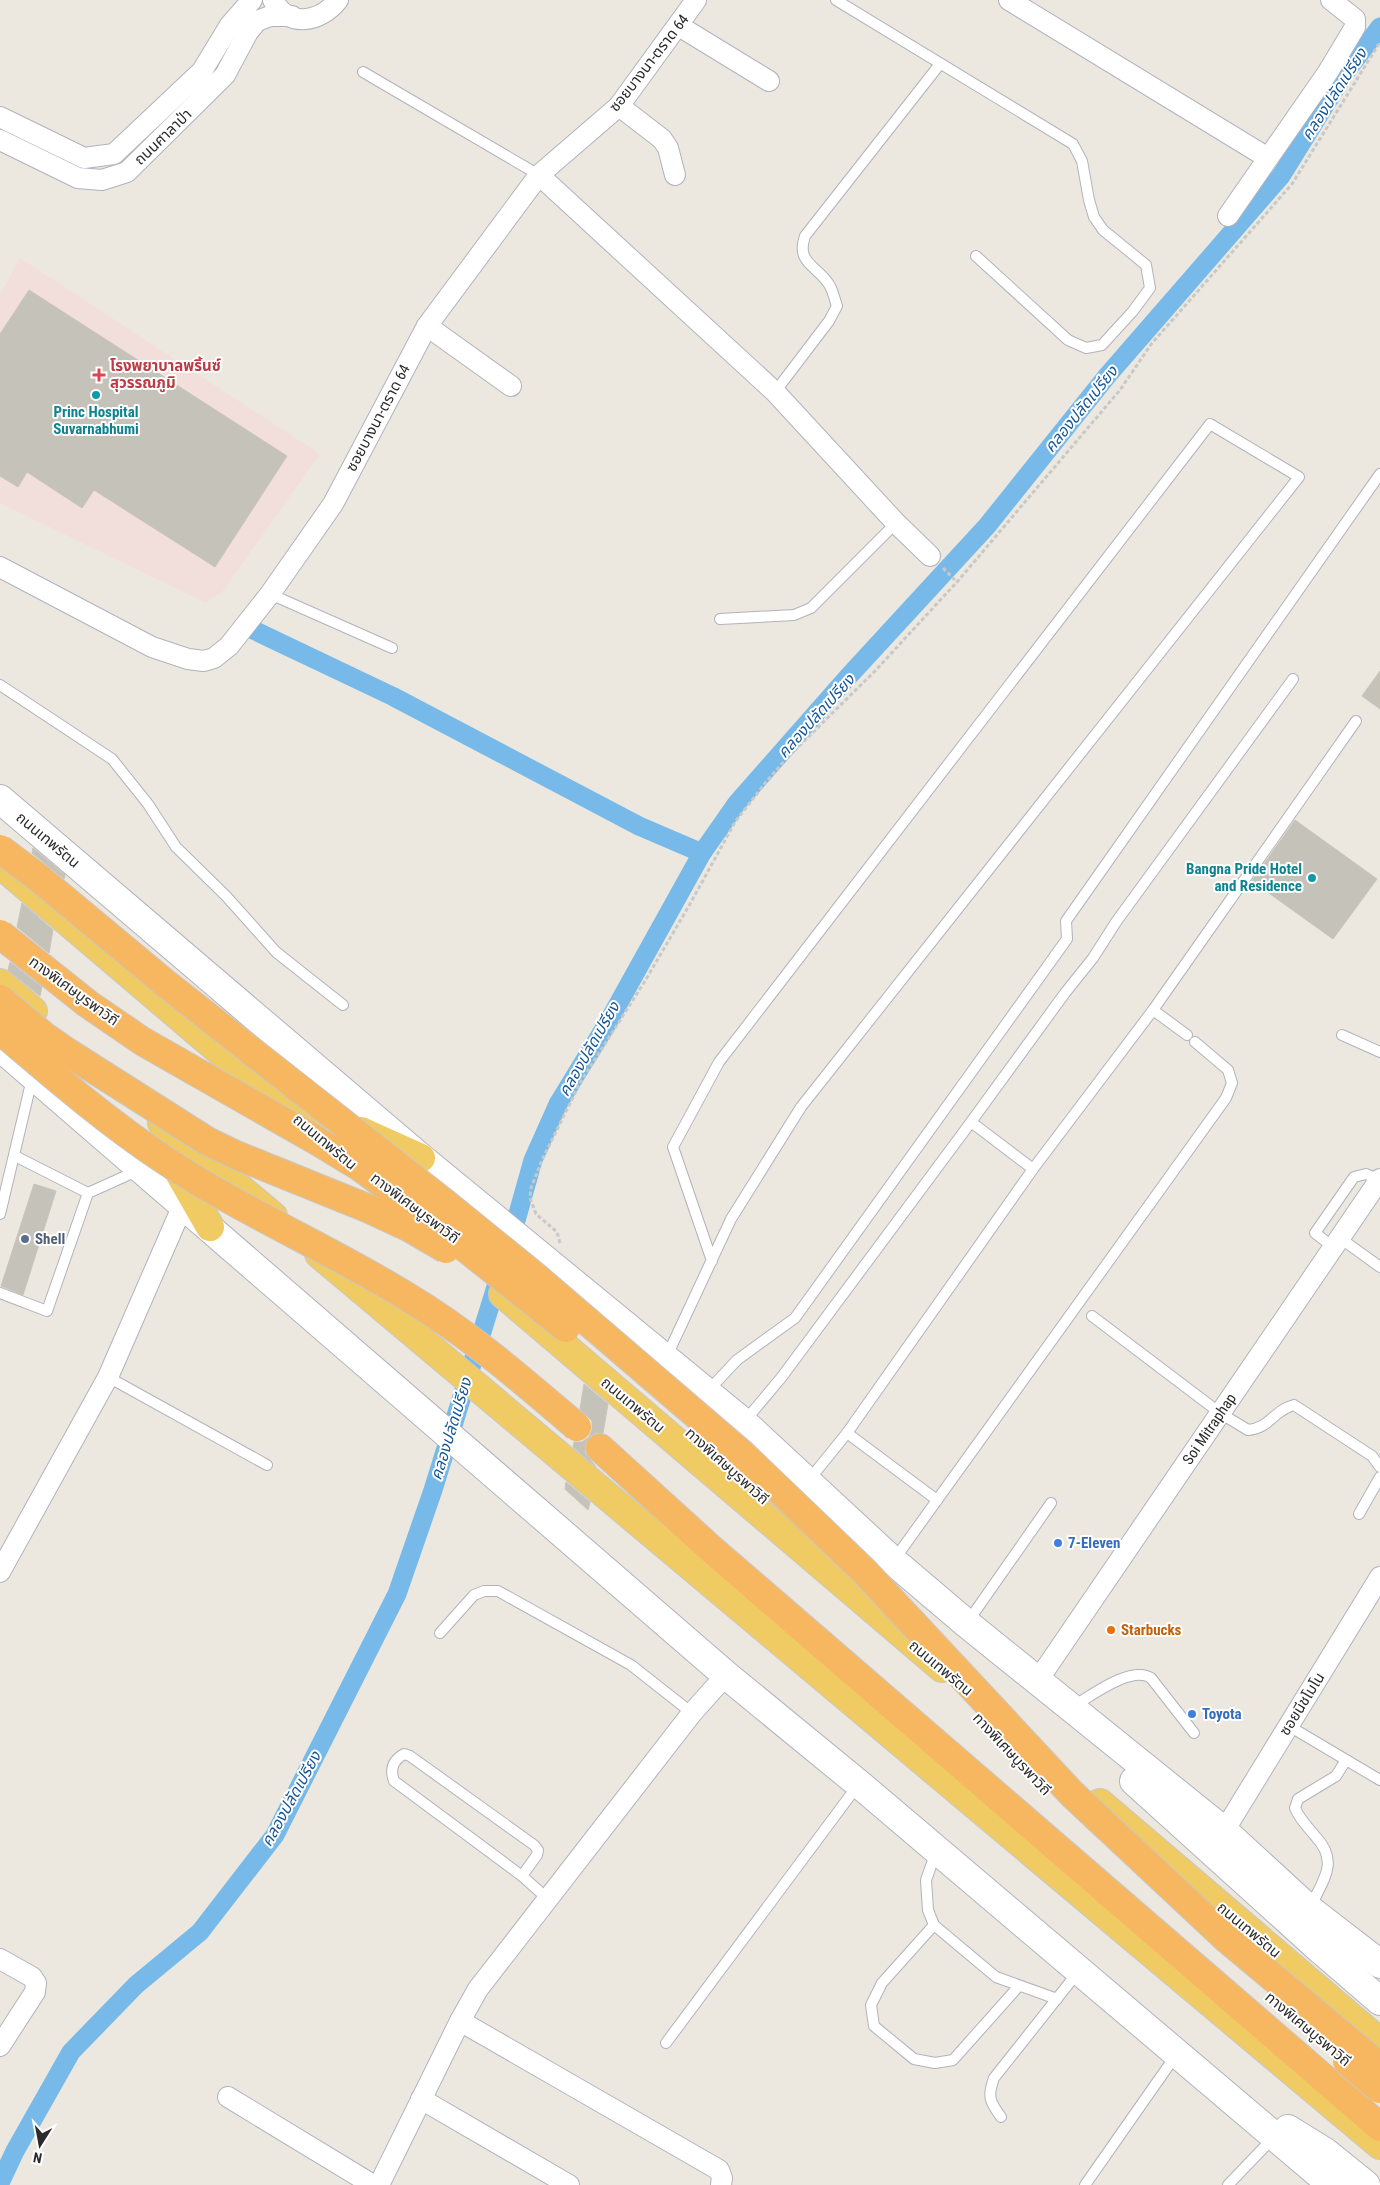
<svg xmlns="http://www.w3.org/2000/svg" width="1380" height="2185" font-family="'Roboto Condensed','Noto Sans Thai',sans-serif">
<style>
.medical{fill:#f2dfdc}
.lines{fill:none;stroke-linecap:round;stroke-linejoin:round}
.canal{stroke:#77bae9;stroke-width:19}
.building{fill:#c5c2ba;stroke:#c8c5b8}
.service-casing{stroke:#b2b2be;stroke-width:12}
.minor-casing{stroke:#b2b2be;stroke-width:22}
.secondary-casing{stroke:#b2b2be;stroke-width:30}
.trunk-casing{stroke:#c8c8c8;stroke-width:30}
.motorway-casing{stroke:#c8c8c8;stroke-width:30}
.path{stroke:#c8c8c8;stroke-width:3;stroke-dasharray:4 2.5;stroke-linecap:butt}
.service{stroke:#fff;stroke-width:10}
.minor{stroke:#fff;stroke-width:20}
.secondary{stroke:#fff;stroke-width:28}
.trunk{stroke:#f0ca63;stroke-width:28}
.motorway{stroke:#f6b760;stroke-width:28}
.motorway-bridge-casing{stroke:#c8c8c8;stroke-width:30;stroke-linecap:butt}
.motorway-bridge{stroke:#f6b760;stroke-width:28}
.health-dot{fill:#e0444e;stroke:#fff;stroke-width:2}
.culture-dot{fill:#0f9aa8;stroke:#fff;stroke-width:2}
.service-dot{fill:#5c6f8a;stroke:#fff;stroke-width:2}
.shop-dot{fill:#3f7fe0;stroke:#fff;stroke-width:2}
.food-dot{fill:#e8710a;stroke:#fff;stroke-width:2}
.labels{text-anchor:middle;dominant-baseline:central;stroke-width:4;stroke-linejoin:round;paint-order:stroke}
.street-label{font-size:15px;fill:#2b2b2b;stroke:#fff}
.health-label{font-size:15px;font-weight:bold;fill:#be3a42;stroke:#fff;text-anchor:start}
.culture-label{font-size:15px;font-weight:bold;fill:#0d838f;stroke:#fff}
.service-label{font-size:15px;font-weight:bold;fill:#4e5e75;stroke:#fff;text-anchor:start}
.shop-label{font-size:15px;font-weight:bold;fill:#366cbe;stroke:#fff;text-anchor:start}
.food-label{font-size:15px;font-weight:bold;fill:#c56008;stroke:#fff;text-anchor:start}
.water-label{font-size:16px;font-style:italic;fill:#155796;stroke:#fff}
</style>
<rect width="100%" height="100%" fill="#ece8df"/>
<path class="medical" d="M20,258l300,196 -97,137 -17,12 -206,-100v-208z"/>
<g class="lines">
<g class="canal">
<path d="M249,628l143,68 247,130 63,27"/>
<path d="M510,1242l23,-82 25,-56 49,-80 95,-171 35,-50 110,-125 140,-152 120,-150 174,-200 64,-103 35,-46"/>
<path d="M0,2183l15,-32 56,-99 65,-67 64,-53 75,-97 122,-241 36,-104 66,-213"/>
</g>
</g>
<g class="building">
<path d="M29,290l258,166 -72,111 -121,-77 -12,18 -55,-36 -9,15 -18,-11v-142z"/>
<path d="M1380,671v38l-18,-13z"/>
<path d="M1295,820l82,59 -44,60 -81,-58z"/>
<path d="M33,848l32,27 -1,4 -32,-26z"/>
<path d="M22,903l31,27 -4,23 -32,-26z"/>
<path d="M10,962l32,25 -2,9 -32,-26z"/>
<path d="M34,1184l22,7 -33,104 -22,-9z"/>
<path d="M584,1384l24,20 -5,29h-7l-7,4 -4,8v8l11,14 -23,-20 1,-5h8l7,-5 3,-7v-9l-12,-12z"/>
<path d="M566,1482l24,20 -2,8 -23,-21z"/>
</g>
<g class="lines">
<defs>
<g id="service">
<path d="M836,0l237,144 9,17 7,39 5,17 9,13 43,35 4,23 -17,23 -31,34 -16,3 -18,-8 -92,-84"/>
<path d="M363,72l176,103"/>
<path d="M775,392l54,-71 8,-15c-2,-6 -4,-14 -7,-20 -11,-20 -35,-22 -25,-50l135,-172"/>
<path d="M270,594l122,54"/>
<path d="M720,619l74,-4 17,-7 85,-85"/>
<path d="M0,685l112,74 36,45 28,43 50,49 50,56 67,53"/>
<path d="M1153,1010l203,-289"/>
<path d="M1342,1035l38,17"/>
<path d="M971,1122l94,-129 28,-35 23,-36 177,-243"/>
<path d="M15,1156l73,37"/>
<path d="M0,1214l32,-135"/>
<path d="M1340,1238l40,29"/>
<path d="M1333,1247l-18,-14 39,-56 12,-3 13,6"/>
<path d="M0,1293l47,18 41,-118 51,-23"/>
<path d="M1092,1316l128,97 28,17c22,-2 26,-20 46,-25l78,51 8,11"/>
<path d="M666,1358l65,-139 70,-112 498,-630 -89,-53 -491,638 -46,85 39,114"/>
<path d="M108,1377l159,88"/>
<path d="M707,1392l30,-32 58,-42 272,-379 -1,-18 314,-447"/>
<path d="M744,1422l37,-44 190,-256 62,47 120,-159 34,25"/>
<path d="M847,1433l90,67"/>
<path d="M809,1480l38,-47 186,-264"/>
<path d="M1359,1514l21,-37"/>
<path d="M894,1560l332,-462 6,-15 -4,-13 -33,-28"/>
<path d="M967,1623l84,-120"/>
<path d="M440,1633l34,-38 10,-4h14l133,74 61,48"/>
<path d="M1072,1707c19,-11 59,-42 79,-29l43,55"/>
<path d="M1289,1726l91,54"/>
<path d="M936,1852l-10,28 2,30 6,15 62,52 61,22"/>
<path d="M522,1876l15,-21 1,-5 -4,-5 -124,-89 -6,-2c-12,7 -14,16 -10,27l128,95 26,23"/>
<path d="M1310,1908c12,-27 30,-45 6,-71 -8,-10 -16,-17 -21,-29l3,-9 38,-23 10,-16"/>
<path d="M934,1925l-52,58 -11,22 3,21 40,33 21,4 18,-3 65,-73"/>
<path d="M666,2043l192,-258"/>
<path d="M1001,2117c-11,-15 -14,-20 -7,-39l84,-106"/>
<path d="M1085,2185l91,-130"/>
<path d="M1228,2185l46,-48"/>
</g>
<g id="minor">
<path d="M273,0c15,29 48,22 65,0"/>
<path d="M1009,0l259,158"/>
<path d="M679,26l90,55"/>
<path d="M619,106l43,33 6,9 7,27"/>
<path d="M0,117l84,41 30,-4 88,-83 28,-46 22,-25"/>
<path d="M0,140l78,38 24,2 25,-8 98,-97 23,-43 9,-11 13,-5h22"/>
<path d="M539,175l236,217 121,131 34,33"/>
<path d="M1228,216l100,-144 27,-45v-8l-24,-19"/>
<path d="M427,326l84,60"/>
<path d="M0,567l152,80 36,12 16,2 10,-3 15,-12 41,-52 63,-90 94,-178 112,-151 80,-69 77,-106"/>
<path d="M0,1572l108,-195 75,-172"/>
<path id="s1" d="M1038,1680l342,-501"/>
<path d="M1224,1831l156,-254"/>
<path d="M0,1959l32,18 4,6 -1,9 -35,54"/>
<path d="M460,2021l259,149 3,8 -1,7"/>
<path d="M228,2097l145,88"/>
<path d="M421,2099l148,86"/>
<path d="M379,2185l81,-164 18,-32 214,-276 34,-38"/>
</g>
<g id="secondary">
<path d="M0,799l421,359 322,264 150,139 73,62 258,208 85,78 71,55"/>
<path d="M0,1047l726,628 133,109 473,401"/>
<path d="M1134,1781l188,170 58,50"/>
<path d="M1288,2129l37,23 41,33"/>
</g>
<g id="trunk">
<path d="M0,864l311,265"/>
<path d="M0,983l33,28"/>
<path d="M162,1123l111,93"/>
<path d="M361,1131l60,27"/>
<path d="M171,1159l39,68"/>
<path d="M319,1254l1061,891"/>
<path d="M503,1294l439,374"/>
<path d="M1100,1803l280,239"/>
</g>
<path id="motorway" d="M600,1448l110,100 670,579"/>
</defs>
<use href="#service" class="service-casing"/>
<use href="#minor" class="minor-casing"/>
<use href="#secondary" class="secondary-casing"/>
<use href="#trunk" class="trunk-casing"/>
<use href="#motorway" class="motorway-casing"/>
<g class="path">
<path d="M943,568l14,14"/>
<path d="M560,1243l-3,-11 -21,-18 -6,-16 1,-10 11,-28 38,-77 65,-102 45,-77 45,-82 31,-40 21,-24 88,-87 82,-89 163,-192 32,-47 16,-18 124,-141 88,-142"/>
</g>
<use href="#service" class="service"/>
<use href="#minor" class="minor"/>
<use href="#secondary" class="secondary"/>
<use href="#trunk" class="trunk"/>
<use href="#motorway" class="motorway"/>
<defs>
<g id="motorway-bridge">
<path d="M0,849l40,30 125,104 281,221 91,74 205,176 122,117 208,223 155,145 153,128"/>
<path d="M0,934l88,70 54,37 177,101 41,25 44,32 162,129"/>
<path d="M0,999l44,37 23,16 140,89 29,14 131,53 43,20 36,21"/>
<path d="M0,1030c54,46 107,92 166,131 77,51 162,87 240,135 62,37 116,84 171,131"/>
<path d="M1347,2061l33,28"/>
</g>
</defs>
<use href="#motorway-bridge" class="motorway-bridge-casing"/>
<use href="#motorway-bridge" class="motorway-bridge"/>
</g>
<path class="health-dot" d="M96.5 367.5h5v5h5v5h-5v5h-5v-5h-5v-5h5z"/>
<g class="culture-dot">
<circle cx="96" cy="395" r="5"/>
<circle cx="1312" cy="878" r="5"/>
</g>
<circle class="service-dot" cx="25" cy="1239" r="5"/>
<g class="shop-dot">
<circle cx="1058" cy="1543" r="5"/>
<circle cx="1192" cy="1714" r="5"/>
</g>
<circle class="food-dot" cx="1111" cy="1630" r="5"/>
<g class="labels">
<g class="street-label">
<text transform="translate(649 63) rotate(-52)">ซอยบางนา-ตราด 64</text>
<text transform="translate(163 137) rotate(-44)">ถนนศาลาป่า</text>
<text transform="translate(378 418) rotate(-62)">ซอยบางนา-ตราด 64</text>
<text transform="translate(48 840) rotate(40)">ถนนเทพรัตน</text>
<text transform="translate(74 991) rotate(36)">ทางพิเศษบูรพาวิถี</text>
<text transform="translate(325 1142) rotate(40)">ถนนเทพรัตน</text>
<text transform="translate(415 1208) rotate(37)">ทางพิเศษบูรพาวิถี</text>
<text transform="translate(633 1405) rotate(40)">ถนนเทพรัตน</text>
<text stroke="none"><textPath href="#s1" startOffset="304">Soi Mitraphap</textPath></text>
<text transform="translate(727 1466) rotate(42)">ทางพิเศษบูรพาวิถี</text>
<text transform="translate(941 1668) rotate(40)">ถนนเทพรัตน</text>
<text transform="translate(1302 1704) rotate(-58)">ซอยนีชโมโน</text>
<text transform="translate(1012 1754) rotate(47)">ทางพิเศษบูรพาวิถี</text>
<text transform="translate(1249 1930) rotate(40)">ถนนเทพรัตน</text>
<text transform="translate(1308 2029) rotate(40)">ทางพิเศษบูรพาวิถี</text>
</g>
<g class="health-label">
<text x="110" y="366">โรงพยาบาลพริ้นซ์<tspan x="110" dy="17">สุวรรณภูมิ</tspan></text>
</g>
<g class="culture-label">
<text x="96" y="412">Princ Hospital<tspan x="96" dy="17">Suvarnabhumi</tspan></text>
<text x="1302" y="869" text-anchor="end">Bangna Pride Hotel<tspan x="1302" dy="17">and Residence</tspan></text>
</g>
<g class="service-label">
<text x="35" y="1239">Shell</text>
</g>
<g class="shop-label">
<text x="1068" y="1543">7-Eleven</text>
<text x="1202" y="1714">Toyota</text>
</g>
<g class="food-label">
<text x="1121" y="1630">Starbucks</text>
</g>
<g class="water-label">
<text transform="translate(1334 94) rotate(-57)">คลองปลัดเปรียง</text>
<text transform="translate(1081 409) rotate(-51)">คลองปลัดเปรียง</text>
<text transform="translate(816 716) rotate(-48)">คลองปลัดเปรียง</text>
<text transform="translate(589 1049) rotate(-60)">คลองปลัดเปรียง</text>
<text transform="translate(451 1429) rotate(-73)">คลองปลัดเปรียง</text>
<text transform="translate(291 1799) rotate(-61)">คลองปลัดเปรียง</text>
</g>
</g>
<g transform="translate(40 2145) rotate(191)" stroke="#ffffff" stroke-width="4" paint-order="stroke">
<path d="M0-4L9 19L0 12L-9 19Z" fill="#2b2b2b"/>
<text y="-8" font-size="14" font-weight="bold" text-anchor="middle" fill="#2b2b2b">N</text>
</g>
</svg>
